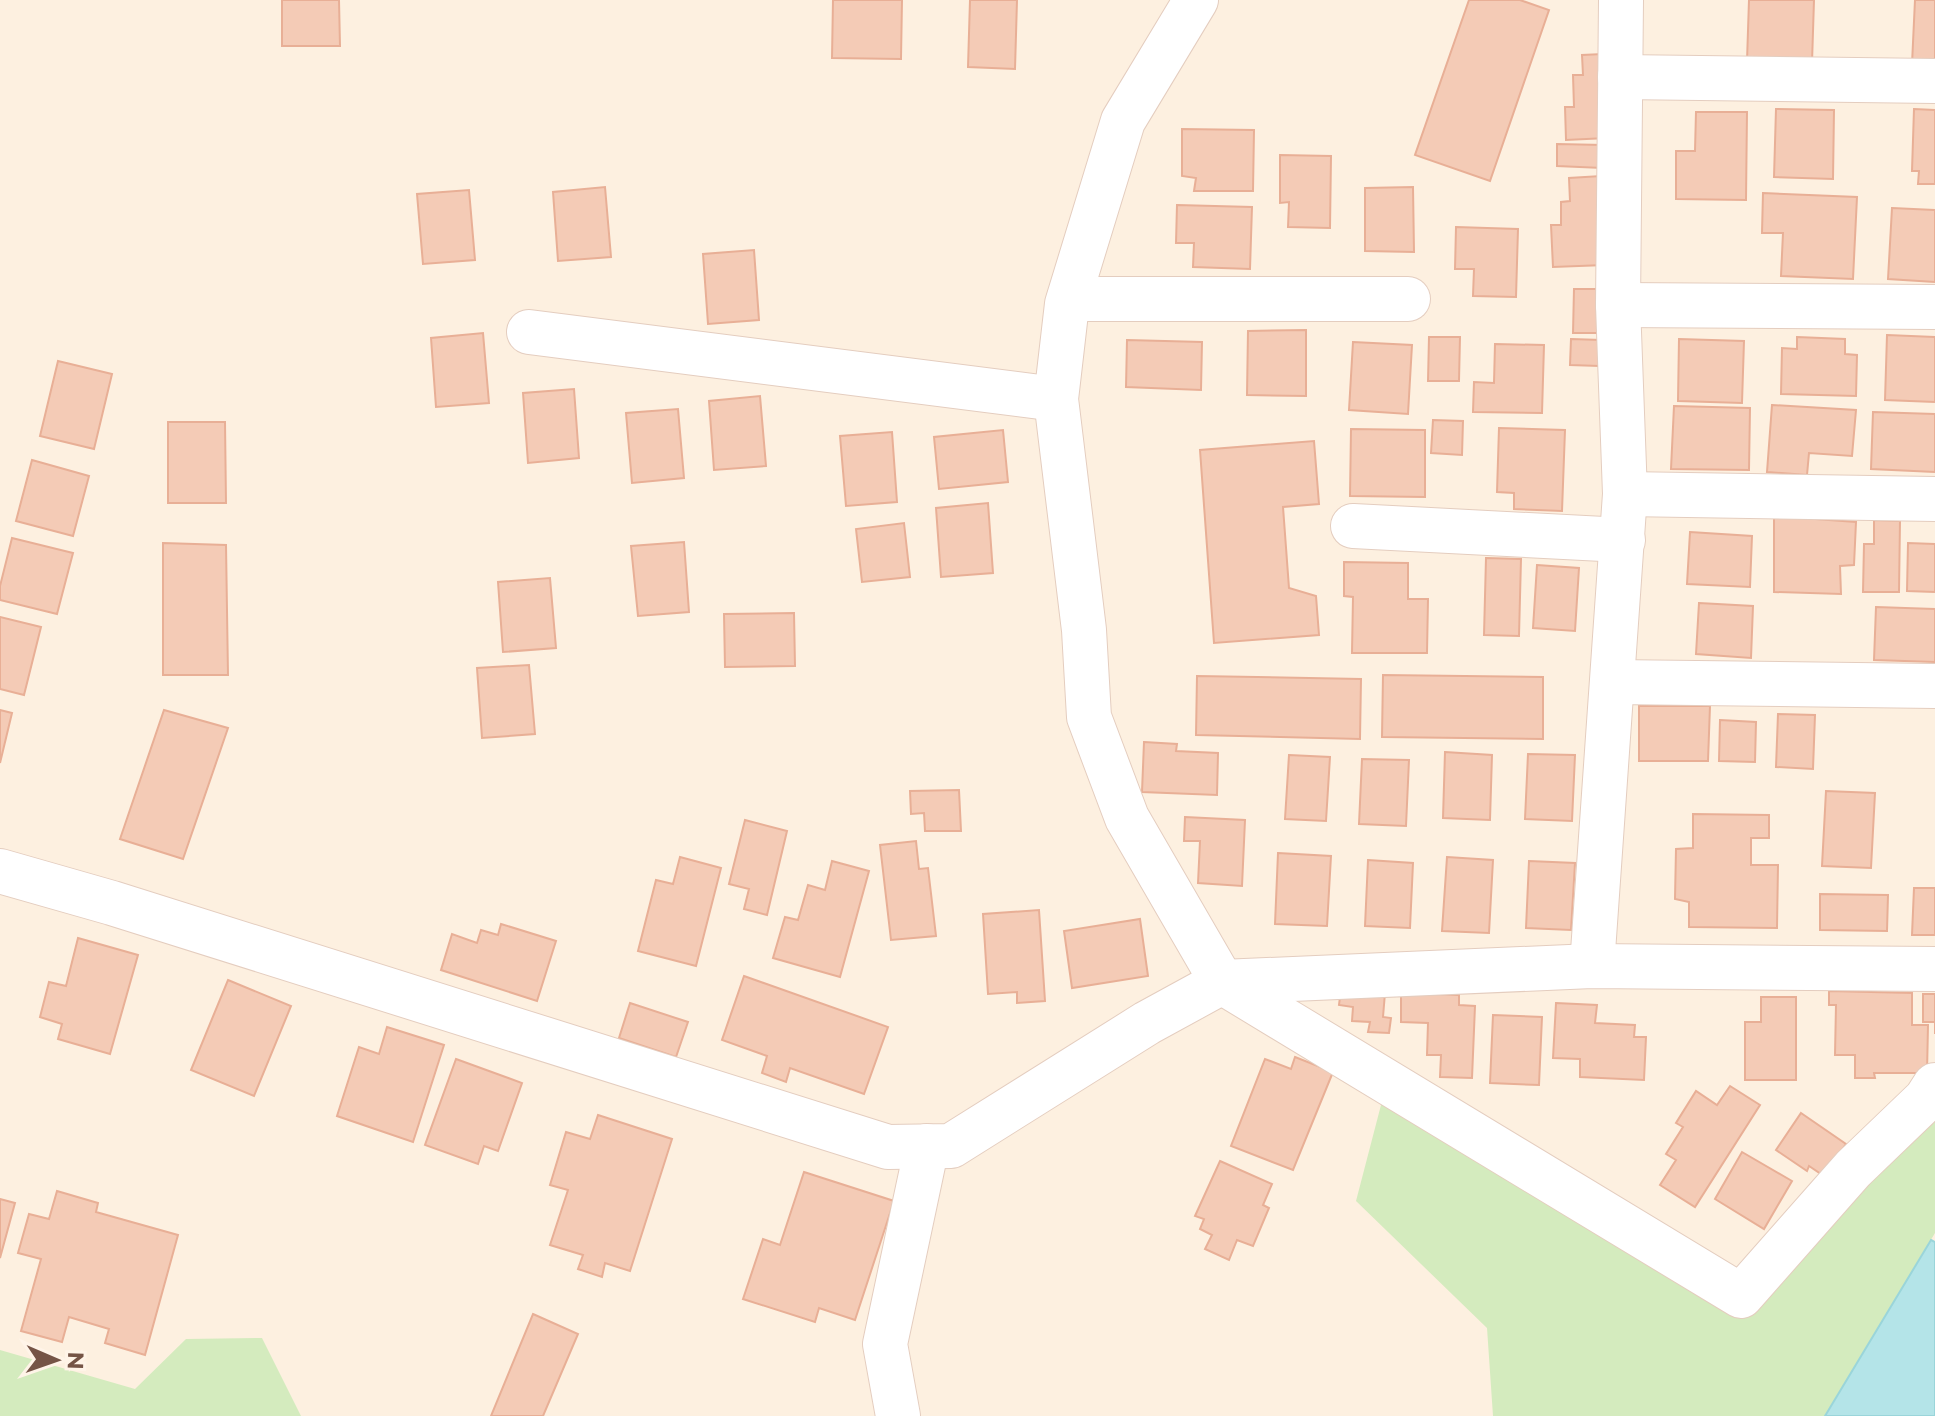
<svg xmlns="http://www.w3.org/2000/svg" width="1935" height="1416" font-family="Montserrat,sans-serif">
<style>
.green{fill:#d4ebbe}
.water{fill:#b4e4e8;stroke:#9ad5da;stroke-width:2}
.building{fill:#f4cbb6;stroke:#e8af96;stroke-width:2}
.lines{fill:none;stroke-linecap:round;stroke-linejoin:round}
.minor-casing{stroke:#e4cdbf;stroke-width:46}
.minor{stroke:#fff;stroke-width:44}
</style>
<rect width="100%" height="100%" fill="#fdf0e0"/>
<g class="green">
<path d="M1935,1066v167l-110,183h-332l-6,-88 -131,-127 31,-119 354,214z"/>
<path d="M262,1338l39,78h-301v-66l135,39 51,-50z"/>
</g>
<path class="water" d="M1931,1240l4,2v174h-110z"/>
<g class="building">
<path d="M282,0h57l1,46h-58z"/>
<path d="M833,0h69l-1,59 -69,-1z"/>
<path d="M970,0h47l-2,69 -47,-2z"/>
<path d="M1469,0h51l29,10 -59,171 -75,-26z"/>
<path d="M1749,0h65l-2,63 -65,-2z"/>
<path d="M1915,0h20v65l-23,-1z"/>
<path d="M1603,54l4,84 -41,2 -1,-33h9l-1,-32h10l-1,-20z"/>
<path d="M1776,109l58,1 -1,69 -59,-2z"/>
<path d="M1914,109l21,1v74h-17l1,-13h-7z"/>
<path d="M1696,112h51l-1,88 -70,-1v-48h19z"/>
<path d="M1182,129l72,1 -1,61h-59l2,-13 -14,-2z"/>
<path d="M1557,144l46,1 -1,23 -45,-2z"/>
<path d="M1280,155l51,1 -1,72 -42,-1 1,-25 -9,1z"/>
<path d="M1601,176l4,89 -52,2 -2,-42h10v-23l9,-1 -1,-23z"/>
<path d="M605,187l6,70 -53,4 -5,-69z"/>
<path d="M1413,187l1,65 -49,-1v-63z"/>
<path d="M469,190l6,70 -52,4 -6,-70z"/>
<path d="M1763,193l94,4 -4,82 -72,-3 2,-43h-21z"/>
<path d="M1177,205l75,2 -2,62 -57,-2 1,-24h-18z"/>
<path d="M1892,208l43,2v72l-47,-3z"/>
<path d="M1456,227l62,2 -2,68 -43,-1 1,-27h-19z"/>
<path d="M754,250l5,70 -51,4 -5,-70z"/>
<path d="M1574,289h31l-1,44h-31z"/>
<path d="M1306,330v66l-59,-1 1,-64z"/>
<path d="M483,333l6,70 -53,4 -5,-69z"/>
<path d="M1887,335l48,2v65l-50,-2z"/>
<path d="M1429,337h31l-1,44h-31z"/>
<path d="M1797,337l48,2v15l12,1 -1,41 -75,-2 1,-46 15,1z"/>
<path d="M1571,339l30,1 -2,26 -29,-1z"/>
<path d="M1679,339l65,2 -2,62 -64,-2z"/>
<path d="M1127,340l75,2 -1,48 -75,-3z"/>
<path d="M1353,342l59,3 -4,69 -59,-4z"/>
<path d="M1495,344l49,1 -2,68 -69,-1 1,-30 20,1z"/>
<path d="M58,361l54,13 -18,75 -54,-13z"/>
<path d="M574,389l5,69 -51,5 -5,-70z"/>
<path d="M760,396l6,70 -52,4 -5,-69z"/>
<path d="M1772,405l84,5 -4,46 -43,-3 -2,22 -40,-3z"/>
<path d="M1674,406l76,2 -1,62 -78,-1z"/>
<path d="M678,409l6,69 -52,5 -6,-70z"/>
<path d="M1873,412l62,2v58l-64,-3z"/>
<path d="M1433,420l30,1 -1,34 -31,-2z"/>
<path d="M168,422h57l1,81h-58z"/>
<path d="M1499,428l66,2 -3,81 -48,-2v-16l-17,-1z"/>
<path d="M1351,429l74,1v67l-75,-1z"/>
<path d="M1003,430l5,52 -69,7 -5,-52z"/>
<path d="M892,432l5,70 -51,4 -6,-70z"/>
<path d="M1314,441l5,63 -36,3 6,81 27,8 3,39 -105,8 -14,-193z"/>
<path d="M32,460l57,16 -16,60 -57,-15z"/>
<path d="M988,503l5,70 -52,4 -5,-69z"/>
<path d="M1774,516l82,6 -2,43 -14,1 1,28 -67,-2z"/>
<path d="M1874,520l26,1 -1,71h-36l1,-48h10z"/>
<path d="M904,523l6,54 -48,5 -6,-53z"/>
<path d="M1690,532l62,4 -2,51 -63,-3z"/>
<path d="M12,538l61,15 -16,61 -57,-14v-14z"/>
<path d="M684,542l5,70 -51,4 -7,-70z"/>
<path d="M163,543l63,2 2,130h-65z"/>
<path d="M1908,543l27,1v48l-28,-1z"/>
<path d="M1486,558l35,1 -2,77 -35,-1z"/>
<path d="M1344,562l64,1v36h20l-1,54h-75l1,-56 -9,-1z"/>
<path d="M1537,565l42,3 -4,63 -42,-3z"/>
<path d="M550,578l6,70 -53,4 -5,-70z"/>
<path d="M1699,603l54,3 -2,52 -55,-4z"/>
<path d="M1876,607l59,2v53l-61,-2z"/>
<path d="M794,613l1,53 -70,1 -1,-53z"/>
<path d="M0,617l41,10 -17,68 -24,-6z"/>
<path d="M529,665l6,69 -53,4 -5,-70z"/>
<path d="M1383,675l160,2v62l-161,-2z"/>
<path d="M1197,676l164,3 -1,60 -164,-4z"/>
<path d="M1639,706h71l-2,55h-69z"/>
<path d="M0,710l12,3 -12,50z"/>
<path d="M164,710l64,18 -45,131 -63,-20z"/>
<path d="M1778,714l37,1 -2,54 -37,-2z"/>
<path d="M1720,720l36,2 -1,40 -36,-1z"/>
<path d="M1144,742l33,2 -1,7 42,2 -1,42 -75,-3z"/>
<path d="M1445,752l47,3 -2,65 -47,-2z"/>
<path d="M1528,754l47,1 -3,66 -47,-2z"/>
<path d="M1289,755l41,2 -4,64 -41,-2z"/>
<path d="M1362,759l47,1 -3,66 -47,-2z"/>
<path d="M959,790l2,41h-36l-1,-18 -13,1 -1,-23z"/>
<path d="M1826,791l49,2 -4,75 -49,-2z"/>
<path d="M1693,814l76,1v23h-18v27h27l-1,63 -88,-1v-25l-14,-3 1,-50 17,-1z"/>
<path d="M1185,817l60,3 -3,66 -44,-3 2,-42h-16z"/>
<path d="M745,820l42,11 -20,84 -23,-6 5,-20 -20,-5z"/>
<path d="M916,841l3,28 9,-1 8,68 -45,4 -11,-95z"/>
<path d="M1278,853l53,3 -4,70 -52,-2z"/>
<path d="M680,857l41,11 -25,98 -58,-15 18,-71 17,4z"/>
<path d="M1447,857l46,3 -4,73 -47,-2z"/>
<path d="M1368,860l45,3 -3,65 -45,-2z"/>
<path d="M832,861l37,10 -29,106 -67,-19 12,-41 13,3 10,-35 17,5z"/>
<path d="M1529,861l46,2 -4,67 -45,-2z"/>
<path d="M1914,888h21v47h-23z"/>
<path d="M1820,894l68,1 -1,36 -67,-1z"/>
<path d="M1039,910l6,91 -28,2v-11l-29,2 -5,-80z"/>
<path d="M1140,919l8,57 -76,12 -8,-57z"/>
<path d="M501,924l55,17 -19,60 -96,-31 11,-36 25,9 4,-13 17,5z"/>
<path d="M78,938l60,17 -28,99 -52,-15 4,-15 -22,-7 9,-35 17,4z"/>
<path d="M744,976l144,51 -24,67 -74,-26 -4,14 -24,-9 5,-17 -45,-16z"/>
<path d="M228,980l63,26 -37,90 -63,-26z"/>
<path d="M1341,989l44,4 -2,24 8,1 -2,15 -21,-1 2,-10 -18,-1 1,-14 -14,-2z"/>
<path d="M1829,991l83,2v32h16l-1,48h-53l1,5h-20v-23h-20l1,-50h-7z"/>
<path d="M1401,993l58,2v10l16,1 -3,72 -32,-1 1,-22h-14l1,-32 -27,-1z"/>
<path d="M1923,994h12v40v-12h-12z"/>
<path d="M1761,997h35v83h-51v-58h16z"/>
<path d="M630,1003l58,19 -12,35 -57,-19z"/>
<path d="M1556,1003l41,2 -2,18 40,2 -1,12h12l-2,43 -64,-3v-18l-27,-1z"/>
<path d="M1493,1015l49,2 -3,68 -49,-2z"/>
<path d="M387,1027l57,18 -31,97 -76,-26 22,-69 20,7z"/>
<path d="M1295,1057l38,15 -40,98 -62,-24 34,-87 26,10z"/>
<path d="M456,1059l66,24 -24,68 -14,-5 -6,18 -53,-19z"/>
<path d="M1730,1086l30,19 -65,102 -35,-22 16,-25 -10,-6 17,-27 -7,-4 20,-32 21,14z"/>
<path d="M1801,1113l45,31 -22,32 -15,-10 -2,5 -31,-21z"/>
<path d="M598,1115l74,24 -42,132 -25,-8 -3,14 -24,-8 5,-14 -33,-10 18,-55 -18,-5 16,-53 24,7z"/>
<path d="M1742,1152l50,29 -28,48 -49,-30z"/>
<path d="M1220,1161l52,23 -9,21 6,3 -16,38 -16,-6 -8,20 -24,-11 7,-14 -12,-6 4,-10 -9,-3z"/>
<path d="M804,1172l90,29 -39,119 -36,-12 -4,14 -72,-23 20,-60 17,6z"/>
<path d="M57,1191l41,12 -2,9 82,23 -33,120 -40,-12 4,-14 -40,-12 -7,25 -41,-11 20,-72 -23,-6 11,-39 20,5z"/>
<path d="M0,1199l15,4 -15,55z"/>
<path d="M533,1314l45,20 -35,82h-52z"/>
</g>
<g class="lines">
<defs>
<g id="minor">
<path d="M1196,0l-73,121 -56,183 -11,95 28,231 5,87 38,101 95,164 519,314 112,-127 73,-70 9,-14"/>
<path d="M1620,77l315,4"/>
<path d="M1069,299h339"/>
<path d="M1618,305l317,2"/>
<path d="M529,332l527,67"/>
<path d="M1625,494l310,5"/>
<path d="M1353,526l270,14"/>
<path d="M1613,682l322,4"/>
<path d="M0,871l112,32 776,244 63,-1 196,-123 75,-41 370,-16 343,3"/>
<path d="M1592,966l33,-472 -7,-189 3,-305"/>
<path d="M898,1416l-13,-72 42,-198"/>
</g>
</defs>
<use href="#minor" class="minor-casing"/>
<use href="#minor" class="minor"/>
</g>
<g transform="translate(56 1360) rotate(92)" stroke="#fff4e8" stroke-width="6" paint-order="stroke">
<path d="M0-6L14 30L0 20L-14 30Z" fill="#755446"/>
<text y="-12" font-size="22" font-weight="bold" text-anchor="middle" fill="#755446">N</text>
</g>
</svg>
